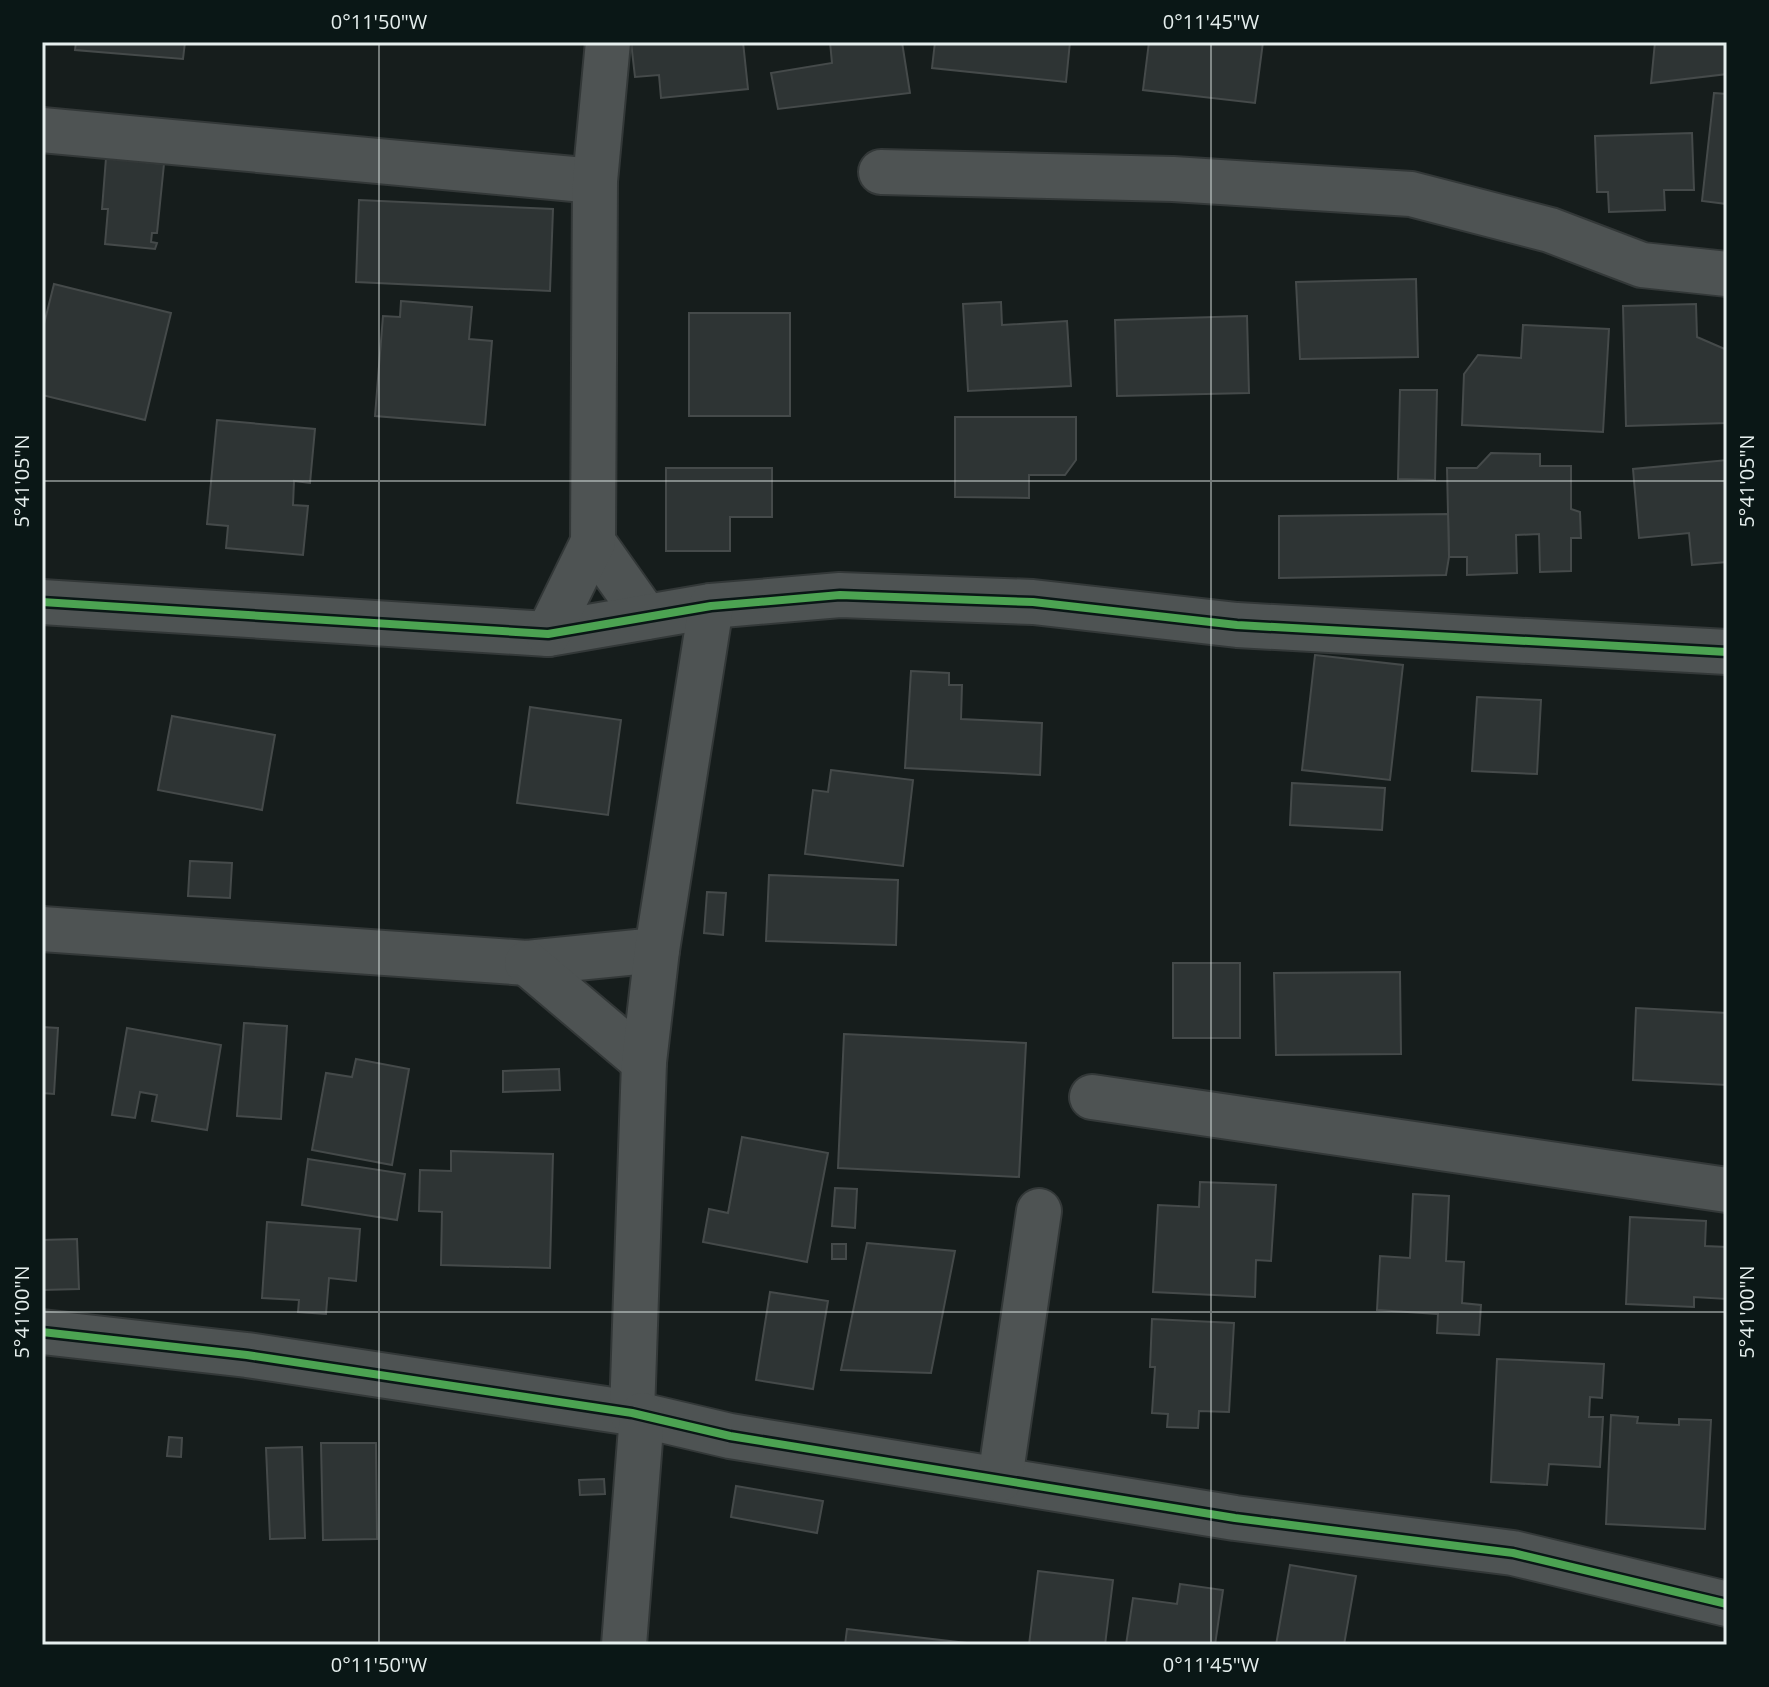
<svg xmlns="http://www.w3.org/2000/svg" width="1769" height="1687" font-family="'Open Sans',sans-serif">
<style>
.building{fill:#2e3434;stroke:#454a4a;stroke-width:2}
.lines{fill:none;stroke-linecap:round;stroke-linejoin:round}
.minor-casing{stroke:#333838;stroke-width:48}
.minor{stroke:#4e5353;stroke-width:44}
.cycleway-casing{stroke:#0a1716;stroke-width:13}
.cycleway{stroke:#4ca352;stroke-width:8}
.ticks{fill:none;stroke:#e6efee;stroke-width:2;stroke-opacity:0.45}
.neatline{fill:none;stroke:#e6efee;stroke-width:3}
.ticks-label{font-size:20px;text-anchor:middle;fill:#e6efee}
</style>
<rect width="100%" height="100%" fill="#161d1c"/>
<g class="building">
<path d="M76,42H185L183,59L75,50Z"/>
<path d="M631,42H743L748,89L661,98L659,75L635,77Z"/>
<path d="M830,42H902L910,93L778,109L771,73L832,63Z"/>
<path d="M935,42H1070L1066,82L932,68Z"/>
<path d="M1149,42H1263L1255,103L1143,90Z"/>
<path d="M1655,42H1727V74L1651,83Z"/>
<path d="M1714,93L1727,94V204L1702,201Z"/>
<path d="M1692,133L1694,190H1664L1665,210L1609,212L1608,192H1597L1595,136Z"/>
<path d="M106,158L164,164L157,233H152L151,242L157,243L155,249L105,244L108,209H102Z"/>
<path d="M359,200L553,209L550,291L356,282Z"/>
<path d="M1416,279L1418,357L1300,359L1296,282Z"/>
<path d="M54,284L171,313L145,420L42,395V332Z"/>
<path d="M401,301L472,307L469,339L492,341L485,425L375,416L383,316L400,317Z"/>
<path d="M1001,302L1002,325L1067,321L1071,386L968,391L963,304Z"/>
<path d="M1696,304L1697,337L1727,350V423L1626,426L1623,306Z"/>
<rect x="689" y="313" width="101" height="103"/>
<path d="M1247,316L1249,393L1117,396L1115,320Z"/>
<path d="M1523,325L1609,329L1603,432L1462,425L1464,374L1478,355L1521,358Z"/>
<path d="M1400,390H1437L1435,480L1398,479Z"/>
<path d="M955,417H1076V460L1065,475H1029V498L955,497Z"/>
<path d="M217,420L315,429L310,483L294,481L293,505L308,506L303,555L226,548L228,526L207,524Z"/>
<path d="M1491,453L1540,454V466H1571V509L1580,512L1581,538H1571V571L1540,572L1539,534L1516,535L1517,573L1467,575V557H1449L1447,468H1477Z"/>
<path d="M1727,460V562L1692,565L1689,533L1639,538L1633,469Z"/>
<path d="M666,468H772V517H730V551H666Z"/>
<path d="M1448,514L1449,557L1446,575L1279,578V516Z"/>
<path d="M1315,655L1403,665L1390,780L1302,770Z"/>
<path d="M911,671L949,673V685H962L961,719L1042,723L1040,775L905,768Z"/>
<path d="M1477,697L1541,700L1537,774L1472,771Z"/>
<path d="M530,707L621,720L608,815L517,803Z"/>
<path d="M172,716L275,735L262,810L158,790Z"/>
<path d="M831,770L913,780L903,866L805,854L813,790L828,792Z"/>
<path d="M1292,783L1385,788L1382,830L1290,825Z"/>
<path d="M190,861L232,863L230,898L188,896Z"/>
<path d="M769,875L898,880L896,945L766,941Z"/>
<path d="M707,892L726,893L723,935L704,933Z"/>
<rect x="1173" y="963" width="67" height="75"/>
<path d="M1400,972L1401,1054L1276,1055L1274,973Z"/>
<path d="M1636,1008L1727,1013V1085L1633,1080Z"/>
<path d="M244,1023L287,1026L281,1119L237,1116Z"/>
<path d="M42,1027L58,1028L54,1094L42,1093Z"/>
<path d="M127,1028L221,1045L207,1130L152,1121L157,1095L140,1092L135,1118L112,1115Z"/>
<path d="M844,1034L1026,1043L1019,1177L838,1168Z"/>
<path d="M356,1059L409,1069L392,1165L312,1150L326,1073L352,1077Z"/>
<path d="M559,1069L560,1090L503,1092V1071Z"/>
<path d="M742,1137L828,1153L807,1262L703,1242L709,1209L728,1213Z"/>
<path d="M451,1151L553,1154L550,1268L441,1265L442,1212L419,1211L420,1170L451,1171Z"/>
<path d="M308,1159L405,1174L397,1220L302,1205Z"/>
<path d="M1200,1182L1276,1185L1271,1261L1256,1260L1255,1297L1153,1292L1158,1205L1199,1207Z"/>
<path d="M835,1188L857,1189L855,1228L832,1226Z"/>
<path d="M1413,1194L1449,1196L1446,1261L1464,1262L1462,1303L1481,1305L1479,1335L1437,1333L1438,1314L1377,1310L1380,1256L1410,1258Z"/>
<path d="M1630,1217L1706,1221L1705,1246L1727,1247V1299L1694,1297V1307L1626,1304Z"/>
<path d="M267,1222L360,1229L356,1281L329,1278L326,1314L298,1312L299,1300L262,1298Z"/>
<path d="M77,1239L79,1289L42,1290V1240Z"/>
<path d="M867,1243L955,1251L931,1373L841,1370Z"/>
<rect x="832" y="1244" width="14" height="15"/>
<path d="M770,1292L828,1301L813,1389L756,1380Z"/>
<path d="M1152,1319L1234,1323L1229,1412L1199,1411L1198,1428L1167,1427L1168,1414L1152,1413L1155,1367H1150Z"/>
<path d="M1497,1359L1604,1364L1602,1398L1590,1397L1589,1417H1603L1600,1467L1549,1464L1547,1485L1491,1482Z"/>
<path d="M1611,1415L1638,1417L1637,1423L1679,1425V1419L1711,1420L1705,1529L1606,1524Z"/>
<path d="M169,1437L182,1438L181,1457L167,1456Z"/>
<path d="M321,1443H376L377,1539L323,1540Z"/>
<path d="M302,1447L305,1538L270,1539L266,1448Z"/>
<path d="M604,1479L605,1494L580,1495L579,1480Z"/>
<path d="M736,1486L823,1501L817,1533L731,1517Z"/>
<path d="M1290,1565L1356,1576L1344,1645H1276Z"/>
<path d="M1038,1571L1113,1580L1105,1645H1029Z"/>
<path d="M1180,1584L1223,1590L1215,1645H1126L1133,1598L1177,1604Z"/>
<path d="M847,1629L966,1643V1645H845Z"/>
</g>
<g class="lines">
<g class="minor-casing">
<g id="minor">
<path d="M42,130L595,181"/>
<path d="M881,172L1173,179L1411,194L1550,230L1642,265L1727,274"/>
<path d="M593,542L646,617"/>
<path d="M42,602L548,634L711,606L840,595L1033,602L1237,625L1727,652"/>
<path d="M548,634L593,542L595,181L608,42"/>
<path d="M42,929L527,963L657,950"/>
<path d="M527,963L644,1062"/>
<path d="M1092,1097L1727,1190"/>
<path d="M42,1332L247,1355L632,1413L730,1436L1235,1518L1513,1553L1727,1604"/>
<path d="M632,1413L644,1062L657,950L711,606"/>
<path d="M1000,1479L1039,1211"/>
<path d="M624,1645L642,1415"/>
</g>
</g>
<use href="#minor" class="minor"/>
<g class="cycleway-casing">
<g id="cycleway">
<path d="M42,602L548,634L711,606L840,595L1033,602L1237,625L1727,652"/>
<path d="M42,1332L247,1355L632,1413L730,1436L1235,1518L1513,1553L1727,1604"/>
</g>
</g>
<use href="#cycleway" class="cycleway"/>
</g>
<path class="ticks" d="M379,42V1645M1211,42V1645M42,481H1727M42,1312H1727"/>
<rect width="1769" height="1687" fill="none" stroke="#0a1716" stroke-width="88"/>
<rect x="44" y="44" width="1681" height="1599" class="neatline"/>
<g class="ticks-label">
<text x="379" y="29">0°11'50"W</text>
<text x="1211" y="29">0°11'45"W</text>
<text transform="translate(22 481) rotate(-90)" y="7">5°41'05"N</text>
<text transform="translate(1747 481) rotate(-90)" y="7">5°41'05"N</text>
<text transform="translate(22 1312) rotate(-90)" y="7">5°41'00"N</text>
<text transform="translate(1747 1312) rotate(-90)" y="7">5°41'00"N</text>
<text x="379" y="1672">0°11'50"W</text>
<text x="1211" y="1672">0°11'45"W</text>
</g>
</svg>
